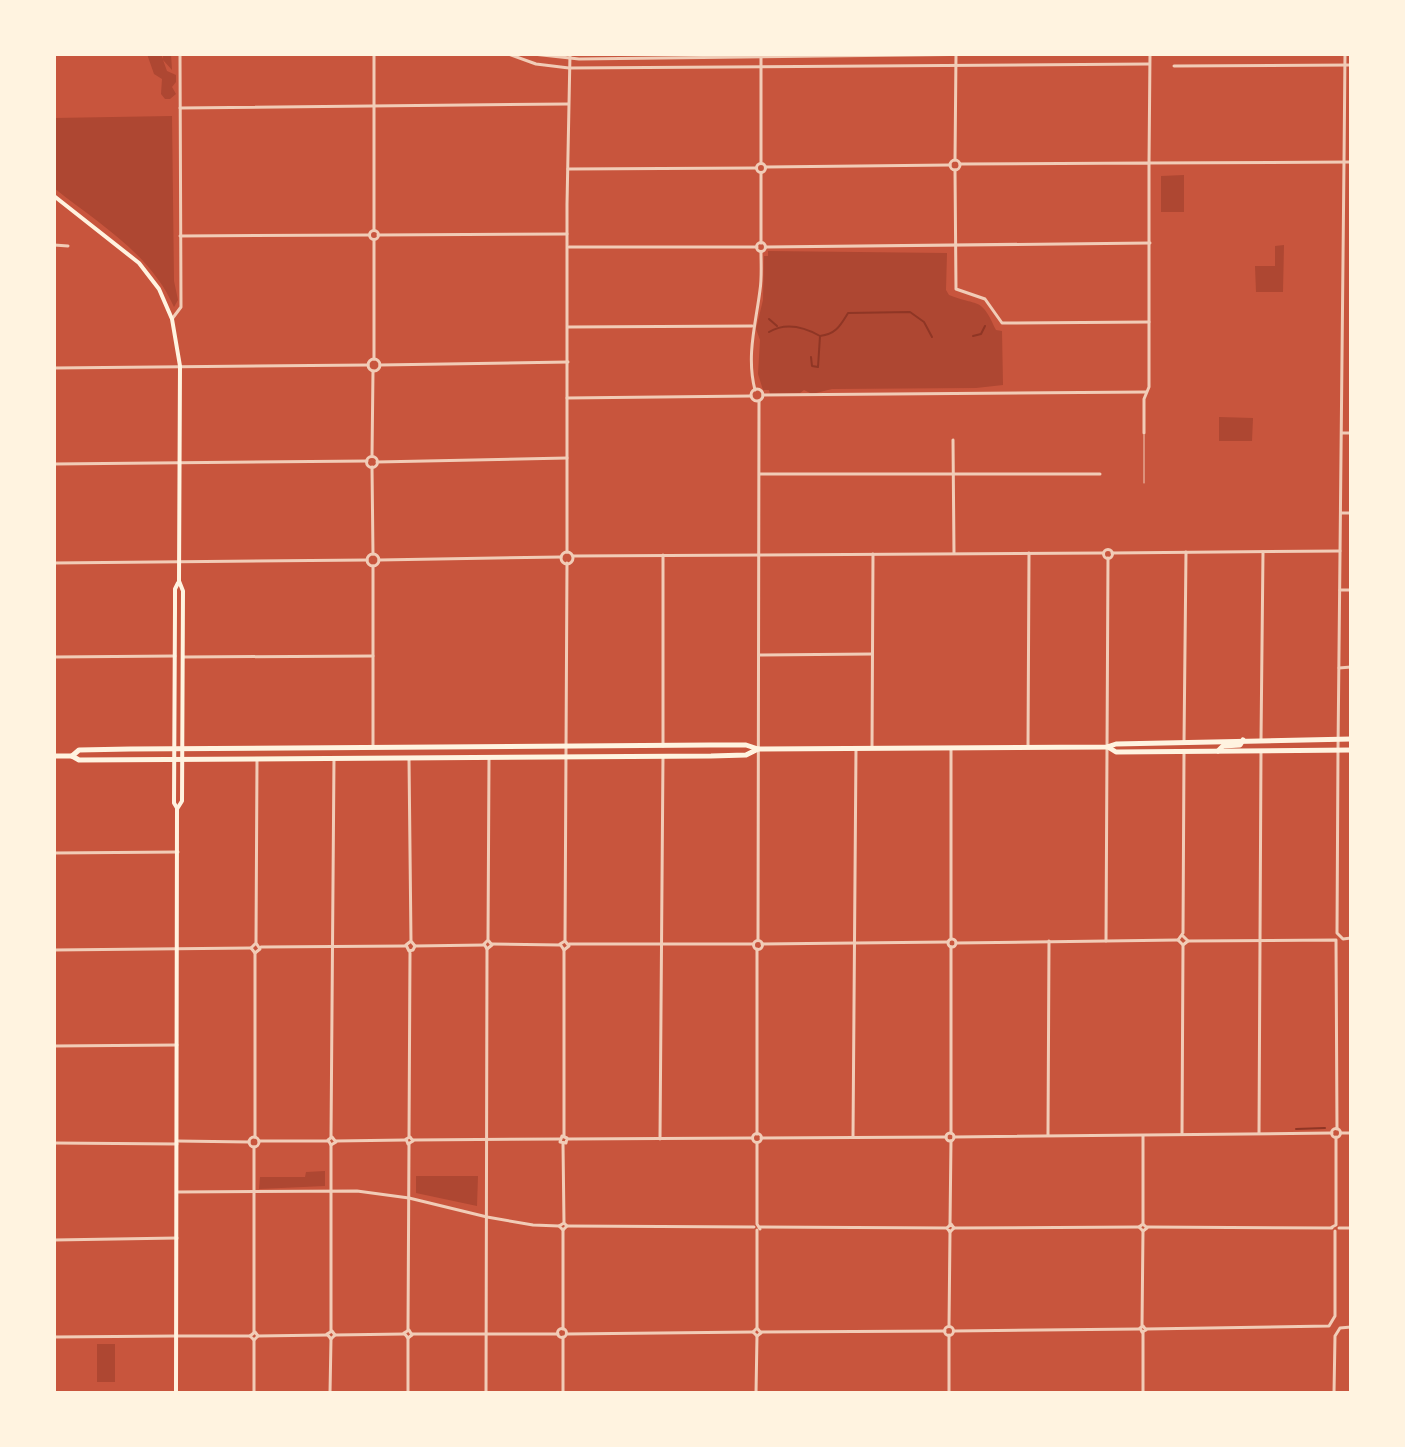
<svg xmlns="http://www.w3.org/2000/svg" width="1405" height="1447" font-family="'Work Sans',sans-serif">
<style>
.green{fill:#ae4732}
.lines{fill:none;stroke-linecap:round;stroke-linejoin:round}
.stream{stroke:#8f3625;stroke-width:2}
.service{stroke:#f1ccb7;stroke-width:1}
.minor{stroke:#f1ccb7;stroke-width:3}
.tertiary{stroke:#f1ccb7;stroke-width:3}
.primary{stroke:#fff3e0;stroke-width:4}
.trunk{stroke:#fff3e0;stroke-width:5}
</style>
<rect width="100%" height="100%" fill="#c8553d"/>
<g class="green">
<path d="M147,54H161L163,59V54H171L172,70L163,60L167,71L176,75V82L172,87L176,94L170,99H165L161,94L162,79L154,74Z"/>
<path d="M172,116L174,281L178,300L174,307C150,253 99,224 54,188V118Z"/>
<path d="M1184,175V212H1161V176Z"/>
<path d="M1284,245L1283,292H1256L1255,266H1275V246Z"/>
<path d="M768,251L947,253L946,290L949,295C979,307 981,296 996,330L1002,331L1003,385L976,388L832,389L812,394L804,390L800,393L770,394L769,390H763L758,374L760,340L756,329L763,300L764,256H768Z"/>
<path d="M1219,417L1253,418L1252,441H1219Z"/>
<path d="M325,1171V1186L259,1189L260,1177H305L306,1172Z"/>
<path d="M416,1176H478L477,1206L416,1193Z"/>
<rect x="97" y="1344" width="18" height="38"/>
</g>
<g class="lines">
<g class="stream">
<path d="M769,319L777,326"/>
<path d="M769,332C786,322 804,327 820,336"/>
<path d="M973,336L981,334L985,326"/>
<path d="M811,357L812,366L818,367L820,336C836,334 840,326 848,313L910,312L924,322L932,337"/>
<path d="M1296,1129L1325,1128"/>
</g>
<path class="service" d="M1144,435V483"/>
<g class="minor">
<path d="M761,57V163"/>
<path d="M1174,66L1351,65"/>
<path d="M180,108L568,104"/>
<circle cx="955" cy="165" r="5"/>
<path d="M955,160L956,54"/>
<path d="M1344,162L1345,54"/>
<circle cx="761" cy="168" r="4.5"/>
<path d="M960,164L1149,163V387L1144,399V433"/>
<path d="M766,167L950,165"/>
<path d="M568,169L756,168"/>
<path d="M955,170L956,289L985,299L1002,323L1149,322"/>
<path d="M374,230V54"/>
<circle cx="374" cy="235" r="4.5"/>
<path d="M378,235L567,234"/>
<path d="M180,236L369,235"/>
<path d="M374,240V359"/>
<circle cx="761" cy="247" r="4.5"/>
<path d="M761,243V173"/>
<path d="M54,245L68,246"/>
<path d="M569,247H757"/>
<path d="M766,247L1150,243"/>
<path d="M172,319L181,307L180,54"/>
<path d="M568,327L752,326"/>
<circle cx="374" cy="365" r="6"/>
<path d="M380,365L568,362"/>
<path d="M54,368L368,365"/>
<circle cx="757" cy="395" r="6"/>
<path d="M755,390C746,356 756,323 760,290C762,277 761,264 761,252"/>
<path d="M763,395L1146,392"/>
<path d="M567,398L751,396"/>
<path d="M1342,433H1351"/>
<path d="M953,440L954,553"/>
<path d="M372,456L373,371"/>
<circle cx="372" cy="462" r="5.5"/>
<path d="M377,462L567,458"/>
<path d="M54,464L367,461"/>
<path d="M372,467L373,554"/>
<path d="M760,474H1100"/>
<path d="M1341,513H1351"/>
<circle cx="1108" cy="554" r="4.5"/>
<path d="M567,552V204L570,54"/>
<circle cx="567" cy="558" r="6"/>
<path d="M1112,553L1340,551"/>
<circle cx="373" cy="560" r="6"/>
<path d="M573,556L1103,553"/>
<path d="M379,560L561,557"/>
<path d="M54,563L367,560"/>
<path d="M373,566V745"/>
<path d="M1340,590H1351"/>
<path d="M760,655L872,654"/>
<path d="M54,657L175,656"/>
<path d="M183,657L373,656"/>
<path d="M1339,668L1351,667"/>
<path d="M1261,740L1263,552"/>
<path d="M1184,743L1186,552"/>
<path d="M663,746V555"/>
<path d="M1028,747L1029,553"/>
<path d="M872,748L873,554"/>
<path d="M951,748V938"/>
<path d="M1338,750L1337,933L1343,939L1351,938"/>
<path d="M409,759L411,941L415,946L413,950L409,951L406,945L411,941"/>
<path d="M54,853L178,852"/>
<path d="M1183,936L1188,941L1183,945L1178,940L1183,933L1184,754"/>
<circle cx="952" cy="943" r="4"/>
<path d="M488,940L484,944L487,949L492,945L488,940L489,759"/>
<path d="M758,940L759,401"/>
<circle cx="758" cy="945" r="4.5"/>
<path d="M565,941L560,944L564,950L569,946L565,941L567,563"/>
<path d="M1106,941L1108,558"/>
<path d="M1188,941L1336,940L1337,1129"/>
<path d="M256,943L251,948L255,953L260,949L256,943L257,760"/>
<path d="M956,943L1178,940"/>
<path d="M492,944L560,945"/>
<path d="M569,944H753"/>
<path d="M762,944L948,942"/>
<path d="M415,946L484,945"/>
<path d="M261,947L405,946"/>
<path d="M54,950L251,948"/>
<path d="M54,1046L177,1045"/>
<circle cx="1336" cy="1133" r="4.5"/>
<circle cx="950" cy="1137" r="4"/>
<path d="M951,1133V947"/>
<path d="M1259,1133L1261,751"/>
<path d="M1341,1133H1351"/>
<circle cx="757" cy="1138" r="4.5"/>
<path d="M757,1134V949"/>
<path d="M1182,1134L1183,946"/>
<path d="M1048,1135L1049,941"/>
<path d="M562,1136L567,1138L566,1143L560,1142Z"/>
<path d="M564,1136V950"/>
<path d="M1143,1136V1224L1147,1228L1143,1231L1139,1227L1143,1224"/>
<circle cx="254" cy="1142" r="5"/>
<path d="M255,1137V953"/>
<path d="M331,1137L334,758"/>
<path d="M332,1137L336,1142L331,1145L328,1140Z"/>
<path d="M409,1137L410,953"/>
<path d="M410,1137L413,1141L408,1144L406,1139Z"/>
<path d="M853,1137L856,748"/>
<path d="M954,1137L1332,1133"/>
<path d="M761,1138L946,1137"/>
<path d="M568,1139L752,1138"/>
<path d="M660,1139L663,756"/>
<path d="M413,1140L560,1139"/>
<path d="M177,1141L249,1142"/>
<path d="M259,1141H328"/>
<path d="M336,1141L405,1140"/>
<path d="M54,1143L177,1144"/>
<path d="M757,1143V1224L760,1229"/>
<path d="M563,1144L564,1223L567,1226L563,1230L559,1226L564,1223"/>
<path d="M177,1192L357,1191L409,1198L487,1217L533,1225L559,1226"/>
<path d="M951,1224L954,1228L950,1232L947,1228Z"/>
<path d="M950,1225L951,1141"/>
<path d="M567,1226L754,1227"/>
<path d="M760,1227L947,1228"/>
<path d="M1147,1227L1332,1228"/>
<path d="M1332,1227L1336,1225V1137"/>
<path d="M954,1228L1139,1227"/>
<path d="M1339,1228H1351"/>
<path d="M757,1230V1328L753,1332L757,1336L761,1333L757,1328"/>
<path d="M54,1240L177,1238"/>
<path d="M949,1326L950,1232"/>
<path d="M1142,1326L1143,1231"/>
<path d="M1143,1326L1146,1330L1142,1332L1140,1328Z"/>
<circle cx="949" cy="1331" r="4.5"/>
<circle cx="562" cy="1333" r="4.5"/>
<path d="M563,1329V1230"/>
<path d="M1146,1329L1329,1326L1335,1316V1231"/>
<path d="M408,1330L409,1144"/>
<path d="M409,1330L412,1335L408,1338L404,1333Z"/>
<path d="M331,1331V1145"/>
<path d="M332,1331L335,1335L331,1339L327,1334Z"/>
<path d="M954,1331L1139,1329"/>
<path d="M254,1332V1147"/>
<path d="M255,1332L258,1336L254,1340L250,1336Z"/>
<path d="M761,1332L945,1331"/>
<path d="M1143,1332V1393"/>
<path d="M412,1334H558"/>
<path d="M567,1334L753,1332"/>
<path d="M335,1335L404,1334"/>
<path d="M176,1336H250"/>
<path d="M258,1336L327,1335"/>
<path d="M408,1338V1393"/>
<path d="M254,1340V1393"/>
<path d="M330,1393L331,1339"/>
<path d="M486,1393L487,949"/>
<path d="M563,1393V1337"/>
<path d="M756,1393L757,1336"/>
<path d="M949,1393V1335"/>
<path d="M1334,1393L1335,1336L1340,1328L1351,1327"/>
</g>
<g class="tertiary">
<path d="M508,54L536,64L569,68L1149,64"/>
<path d="M533,54L579,59L991,54"/>
<path d="M1150,54L1149,163L1351,162"/>
<path d="M1338,750L1344,162"/>
<path d="M54,1337L176,1336"/>
</g>
<g class="primary">
<path d="M54,196L139,263L159,289L172,319L180,366L179,581L183,591L182,801L177,809L176,1393"/>
<path d="M177,808L174,803L175,608V589L178,583"/>
</g>
<g class="trunk">
<path d="M1108,747L1116,752L1351,750"/>
<path d="M1218,751L1223,746L1240,745L1243,740"/>
<path d="M54,756H72L79,760L711,756L746,755L758,749"/>
<path d="M72,756L79,750L130,749L710,745H746L758,749L1107,747L1116,744L1351,739"/>
</g>
</g>
<rect width="1405" height="1447" fill="none" stroke="#fff3e0" stroke-width="112"/>
</svg>
